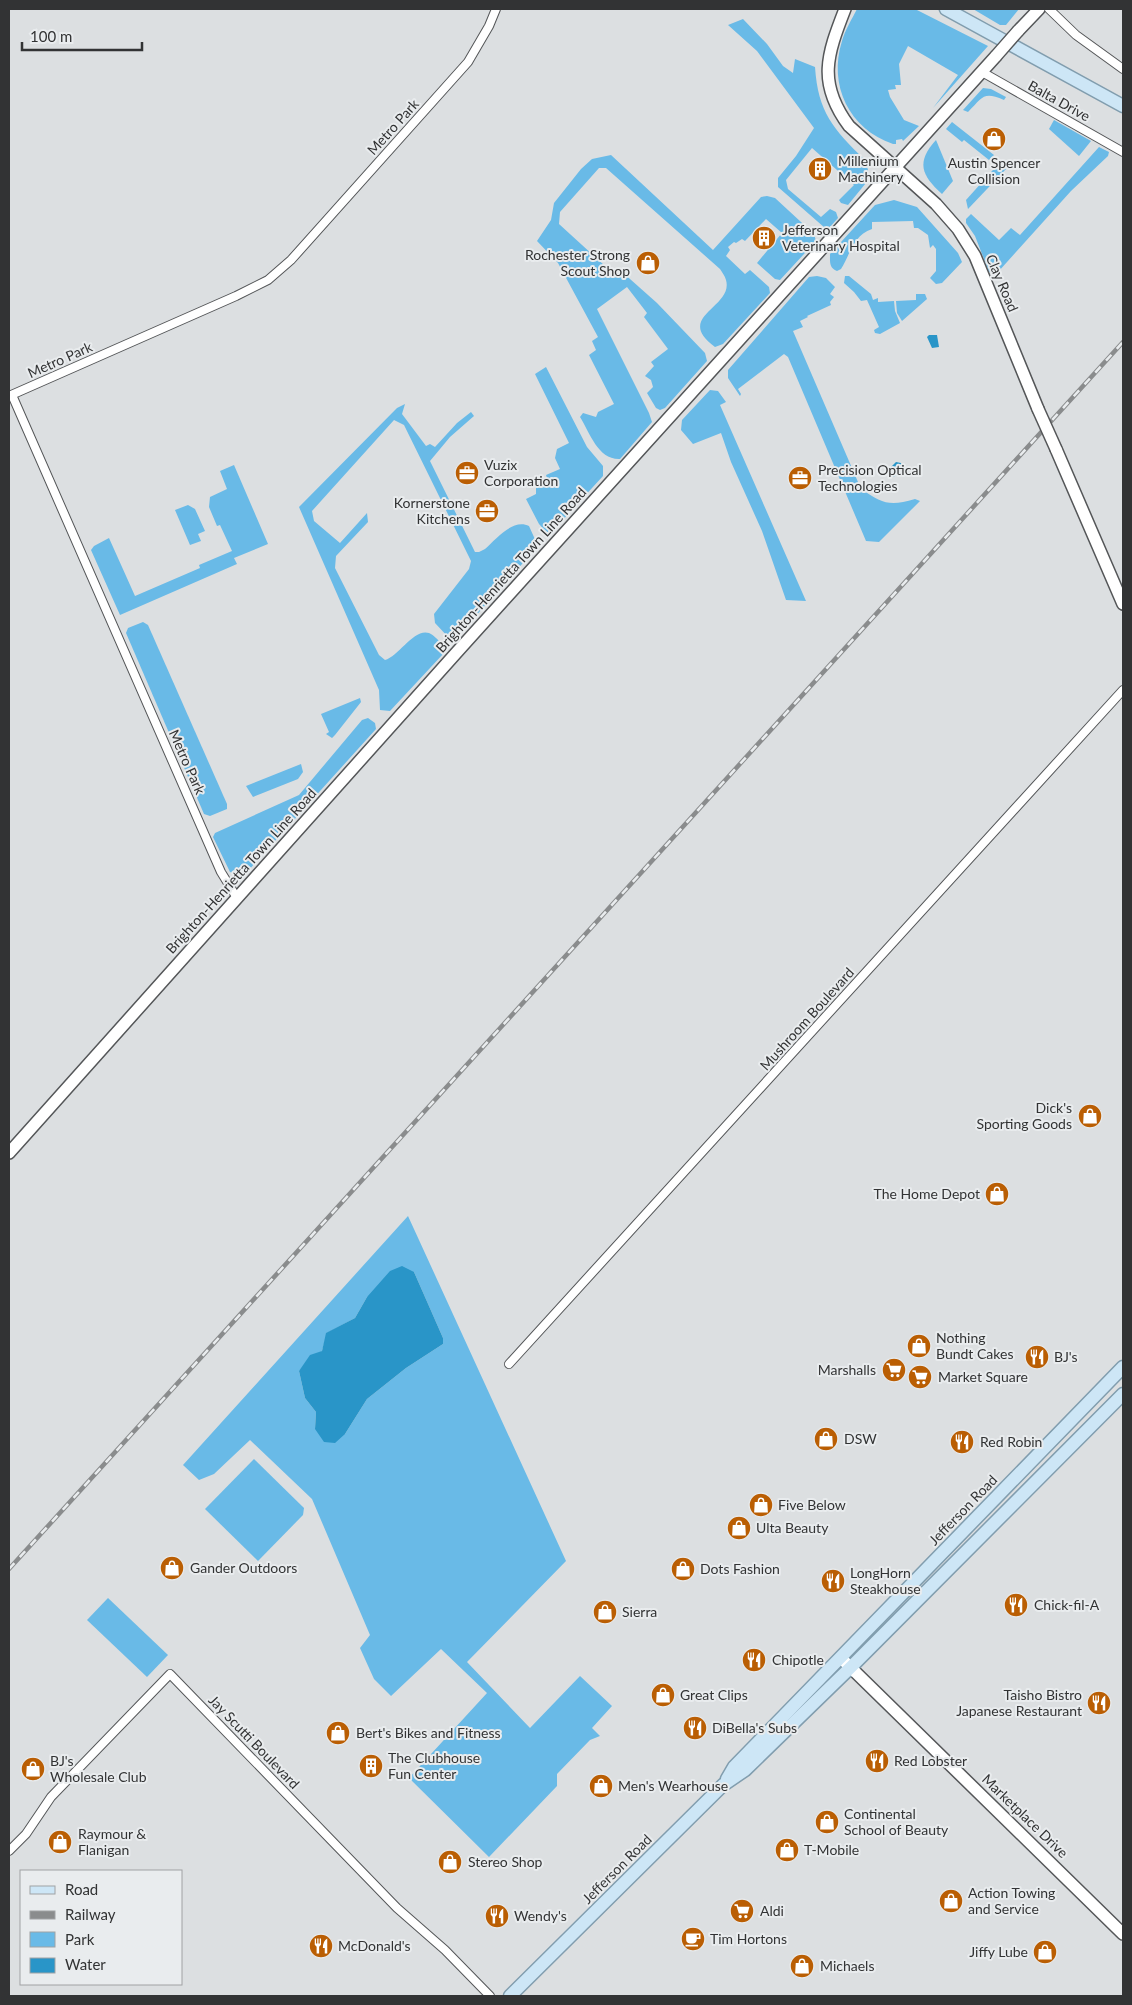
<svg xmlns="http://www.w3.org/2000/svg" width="1132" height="2005" font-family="Lato,sans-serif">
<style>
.green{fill:#69bae7;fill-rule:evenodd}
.water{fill:#2995c8}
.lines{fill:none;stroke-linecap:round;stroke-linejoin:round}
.street-casing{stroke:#545658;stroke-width:10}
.secondary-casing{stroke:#545658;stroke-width:14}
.primary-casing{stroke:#819dae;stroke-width:15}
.street{stroke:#fff;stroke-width:8}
.secondary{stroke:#fff;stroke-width:11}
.primary{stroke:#cde6f6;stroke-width:12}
.rail-casing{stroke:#8a8c8d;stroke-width:4.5}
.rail{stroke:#e9ecee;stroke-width:2.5;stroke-dasharray:8;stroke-linecap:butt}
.secondary-bridge-casing{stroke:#545658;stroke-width:14;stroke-linecap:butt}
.secondary-bridge{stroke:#fff;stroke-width:11}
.labels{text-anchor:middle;stroke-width:4;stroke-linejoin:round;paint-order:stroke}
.street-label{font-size:14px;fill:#323334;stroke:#e9ecee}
.poi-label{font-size:14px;fill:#323334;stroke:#e9ecee;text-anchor:start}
</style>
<rect width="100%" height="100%" fill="#dcdfe1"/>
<g class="green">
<path d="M857,9H915L988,46L933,108L958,75L908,46L899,64L901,85H895L896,89L888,90L890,97L904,120L919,126L903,141L902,139L896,140V144H893C849,129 828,85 842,41C845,30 852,19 857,9Z"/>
<path d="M973,9H1019L1006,25H1000Z"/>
<path d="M743,19L767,44L783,66L793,73L795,59L815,67C818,112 833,129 865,160L868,170V177L870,178L848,205L841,203L839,200L854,185L812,148L786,180L788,189L821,217L830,209L836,212L838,218L829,228H825L778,187V178L796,156L814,128L757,51L728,25Z"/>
<path d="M983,88L991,89L1006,97L1004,100C983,91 983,97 968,112L963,110Z"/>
<path d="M1054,120L1091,141L1079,156L1049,129Z"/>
<path d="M952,122L994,155L989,160L964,140L962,142L946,129Z"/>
<path d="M936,140L953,181L942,194C921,175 916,162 936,140Z"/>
<path d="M1099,147L1109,152L1108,156L1071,191L998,272L994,273L989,272L975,236L966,223V219L971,214L999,240L1011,228L1020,235Z"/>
<path d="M611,155L713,250L761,197L767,196L775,198L814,234L816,241L780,280L775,279L757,263L782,233L766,219L745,241L742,239L736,243L734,242L728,247L730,250L726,256L745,274L750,270L769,287L770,293L723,344L715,347C673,316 734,308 726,280C725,276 722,272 720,269L606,168H599L560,212L559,224L616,276L621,271L657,303L705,353L707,361L665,408L660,410L656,408L647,393L653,387L651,380L645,376L654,366L651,362L668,349L644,317L647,313L627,287L597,309L649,413L652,422L620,459C598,460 590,433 580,417L583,413L596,417L598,412L614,404L589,355L596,350L592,341L598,337L558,263L537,241L551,220L554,203L581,169L592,159Z"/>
<path d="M1001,161L1007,168L968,209L966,200Z"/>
<path d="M894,200L917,207L958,253L962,262L942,283L936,284L930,278L936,271V249L933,245L930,248L928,235L918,228H914L913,221L872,222V229C853,235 850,255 841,269L837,271C829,268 830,262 830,254L875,205Z"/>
<path d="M817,276L826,278L835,287L830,294L834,297L830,302L831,305L807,316L808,317L800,321L803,327L793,331L861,489C882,503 889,507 915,499L920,501L879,542L866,541L788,357L784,354L738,389L741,394L740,396L728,378V370L809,277Z"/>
<path d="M845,276H849L871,294L873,300L878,298V302L894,301L895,311L900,323L880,334L875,333L874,330L879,327L867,300L861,301L854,292L844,283Z"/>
<path d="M916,294H925L927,299L902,321L897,313L896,301L916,300Z"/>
<path d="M546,367L587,447L603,466V476L549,535L539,524L526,499L536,494V488L548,481L546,475L560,469L555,458L557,449L569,443L535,374Z"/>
<path d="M710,390L718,391L726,402L720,405L806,601L786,600L762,531L731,462L721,433L693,444L681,430L682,420Z"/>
<path d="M405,404L402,414L426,446L430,444L435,447L457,423L471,412L474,416L450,437L430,461L475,552H479L485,549C496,539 513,518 529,526L538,546L456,638H449L435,623L434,614L469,569L471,561L404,425L394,420L312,511L314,521L340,543L367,513L368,522L336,556L335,568L379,655L385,660C399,656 414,628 429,633C434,635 440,642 444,646V653L390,711L380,710L379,690L299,507L397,408Z"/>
<path d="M234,465L268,544L234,558L237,564L120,615L91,550L94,546L109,538L135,596L200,568L199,565L232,551L220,525L217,526L209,507L210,497L227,489L220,471Z"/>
<path d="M188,505L195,509L205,531L198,534L201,541L190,545L175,510Z"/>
<path d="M143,622L148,625L227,804V809L210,816L204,814L126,633L128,628Z"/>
<path d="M360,698L361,702L335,735L332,738L326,734L329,732L321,714Z"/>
<path d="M368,718L375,723L376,729L247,872L239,875L230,872L213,837L215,833L299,795L362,720Z"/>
<path d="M301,764L303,772L298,779L253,797L246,786Z"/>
<path d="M408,1216L566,1561L467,1662L530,1728L580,1676L612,1706L592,1728L600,1736L590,1740L557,1774V1786L489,1857L409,1778L487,1693L441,1649L391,1696L374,1679L360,1648L370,1635L312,1499L250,1440L214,1474L199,1480L183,1465ZM414,1272L443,1338V1344L406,1368L367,1399L345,1434L315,1429L316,1412L305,1398L299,1371L322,1351L327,1333L355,1318L367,1297Z"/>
<path d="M254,1459L304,1508L303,1515L258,1561L205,1509Z"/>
<path d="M108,1598L168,1655L147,1677L87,1620Z"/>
</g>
<g class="water">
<path d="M929,335H937L939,347L932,348L927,337Z"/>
<path d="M896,462L901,463L904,468V472L893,477L888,473V470Z"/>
<path d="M402,1266L414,1272L443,1338V1344L406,1368L367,1399L345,1434L335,1443L324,1442L315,1429L316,1412L305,1398L299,1371L310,1355L322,1351L326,1333L355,1318L367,1297L390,1271Z"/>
</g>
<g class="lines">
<g class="street-casing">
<g id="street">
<path d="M1049,9L1076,35L1123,69"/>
<path d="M982,72L1123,152"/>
<path d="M12,395L221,872L237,898"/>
<path d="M9,396L236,296L268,280L291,260L468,62L489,26L496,9"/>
<path d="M509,1364L1123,690"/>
<path d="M9,1851L26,1834L51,1797L170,1674L397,1908L445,1950L490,1996"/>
</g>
</g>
<g class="secondary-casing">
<g id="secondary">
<path d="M845,9C827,55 817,83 849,126L936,204L958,229L975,256L1038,409"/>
<path d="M1018,31L1039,9"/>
<path d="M1056,449L1123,604"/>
<path d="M9,1153L457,652L996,56"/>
<path d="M844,1661L1123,1934"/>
</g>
</g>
<g class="primary-casing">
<g id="primary">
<path d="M946,9L1123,106"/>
<path d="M727,1779L734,1767L1123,1367"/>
<path d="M510,1996L723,1785L745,1770L851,1667L1123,1394"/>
</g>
</g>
<use href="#street" class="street"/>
<use href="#secondary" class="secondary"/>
<use href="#primary" class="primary"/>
<g class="rail-casing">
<path id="rail" d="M9,1569L1123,342"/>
</g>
<use href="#rail" class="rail"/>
<g class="secondary-bridge-casing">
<g id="secondary-bridge">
<path d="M996,56L1018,31"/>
<path d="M1038,409L1056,449"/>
</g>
</g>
<use href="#secondary-bridge" class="secondary-bridge"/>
</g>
<defs>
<g id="shop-disc" transform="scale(1.25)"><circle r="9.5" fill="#ba5e03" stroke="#e9ecee"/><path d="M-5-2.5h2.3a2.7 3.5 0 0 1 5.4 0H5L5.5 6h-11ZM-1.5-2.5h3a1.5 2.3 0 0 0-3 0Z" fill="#fff"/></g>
<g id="building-disc" transform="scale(1.25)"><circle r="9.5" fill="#ba5e03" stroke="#e9ecee"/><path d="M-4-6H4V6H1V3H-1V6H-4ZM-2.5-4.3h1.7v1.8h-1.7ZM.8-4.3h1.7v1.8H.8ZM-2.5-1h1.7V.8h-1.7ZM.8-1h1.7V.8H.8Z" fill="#fff"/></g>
<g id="office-disc" transform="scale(1.25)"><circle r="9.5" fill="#ba5e03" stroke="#e9ecee"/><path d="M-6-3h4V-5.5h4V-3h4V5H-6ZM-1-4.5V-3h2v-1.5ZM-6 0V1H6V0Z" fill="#fff"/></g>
<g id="restaurant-disc" transform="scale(1.25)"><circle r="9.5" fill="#ba5e03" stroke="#e9ecee"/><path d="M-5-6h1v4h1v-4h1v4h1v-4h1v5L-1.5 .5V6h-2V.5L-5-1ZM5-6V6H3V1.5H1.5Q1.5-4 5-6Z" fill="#fff"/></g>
<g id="supermarket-disc" transform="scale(1.25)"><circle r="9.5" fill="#ba5e03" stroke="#e9ecee"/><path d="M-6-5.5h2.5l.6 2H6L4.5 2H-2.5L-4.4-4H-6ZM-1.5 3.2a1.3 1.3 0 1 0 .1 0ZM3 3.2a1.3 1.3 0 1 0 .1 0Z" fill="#fff"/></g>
<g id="cafe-disc" transform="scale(1.25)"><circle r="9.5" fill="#ba5e03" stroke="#e9ecee"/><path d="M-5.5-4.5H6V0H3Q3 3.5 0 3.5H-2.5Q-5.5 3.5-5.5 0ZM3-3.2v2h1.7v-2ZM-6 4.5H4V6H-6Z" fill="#fff"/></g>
</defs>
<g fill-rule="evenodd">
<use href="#shop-disc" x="994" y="139"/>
<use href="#building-disc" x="820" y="169"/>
<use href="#building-disc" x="764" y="238"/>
<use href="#shop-disc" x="648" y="263"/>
<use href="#office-disc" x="467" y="473"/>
<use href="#office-disc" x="800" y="478"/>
<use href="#office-disc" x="487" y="511"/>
<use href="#shop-disc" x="1090" y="1116"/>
<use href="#shop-disc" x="997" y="1194"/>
<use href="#shop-disc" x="919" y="1346"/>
<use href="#restaurant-disc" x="1037" y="1357"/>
<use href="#supermarket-disc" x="894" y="1370"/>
<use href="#supermarket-disc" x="920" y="1377"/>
<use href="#shop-disc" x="826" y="1439"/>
<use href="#restaurant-disc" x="962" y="1442"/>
<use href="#shop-disc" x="761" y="1505"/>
<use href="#shop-disc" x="739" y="1528"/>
<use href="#shop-disc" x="172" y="1568"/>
<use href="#shop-disc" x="683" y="1569"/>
<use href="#restaurant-disc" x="833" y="1581"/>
<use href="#restaurant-disc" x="1016" y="1605"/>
<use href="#shop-disc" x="605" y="1612"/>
<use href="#restaurant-disc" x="754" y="1660"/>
<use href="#shop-disc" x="663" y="1695"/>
<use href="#restaurant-disc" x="1099" y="1703"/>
<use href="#restaurant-disc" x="695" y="1728"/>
<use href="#shop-disc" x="338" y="1733"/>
<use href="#restaurant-disc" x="877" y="1761"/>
<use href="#building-disc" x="371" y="1766"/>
<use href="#shop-disc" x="33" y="1769"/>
<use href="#shop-disc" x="601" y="1786"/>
<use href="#shop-disc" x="827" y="1822"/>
<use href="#shop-disc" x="60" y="1842"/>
<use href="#shop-disc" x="787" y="1850"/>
<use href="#shop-disc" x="450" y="1862"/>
<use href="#shop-disc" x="951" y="1901"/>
<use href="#supermarket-disc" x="742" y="1911"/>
<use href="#restaurant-disc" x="497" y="1916"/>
<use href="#cafe-disc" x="693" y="1939"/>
<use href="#restaurant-disc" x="321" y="1946"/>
<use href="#shop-disc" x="1045" y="1952"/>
<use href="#shop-disc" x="802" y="1966"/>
</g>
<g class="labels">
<g class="street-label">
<text transform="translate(1059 101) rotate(29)" y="5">Balta Drive</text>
<text transform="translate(393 127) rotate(-48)" y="5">Metro Park</text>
<text transform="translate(1002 283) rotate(67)" y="5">Clay Road</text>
<text transform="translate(60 360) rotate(-24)" y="5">Metro Park</text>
<text transform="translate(511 570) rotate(-48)" y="5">Brighton-Henrietta Town Line Road</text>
<text transform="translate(187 762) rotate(66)" y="5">Metro Park</text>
<text transform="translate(241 871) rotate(-48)" y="5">Brighton-Henrietta Town Line Road</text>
<text transform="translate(807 1019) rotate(-48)" y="5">Mushroom Boulevard</text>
<text transform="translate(963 1510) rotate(-46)" y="5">Jefferson Road</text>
<text transform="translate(254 1742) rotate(46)" y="5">Jay Scutti Boulevard</text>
<text transform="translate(1025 1816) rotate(44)" y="5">Marketplace Drive</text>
<text transform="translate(617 1869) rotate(-45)" y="5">Jefferson Road</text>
</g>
<g class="poi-label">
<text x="838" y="166">Millenium<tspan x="838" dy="16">Machinery</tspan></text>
<text x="994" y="168" text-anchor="middle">Austin Spencer<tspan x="994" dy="16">Collision</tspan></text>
<text x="782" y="235">Jefferson<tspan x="782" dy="16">Veterinary Hospital</tspan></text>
<text x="630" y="260" text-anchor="end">Rochester Strong<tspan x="630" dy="16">Scout Shop</tspan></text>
<text x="484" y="470">Vuzix<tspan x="484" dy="16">Corporation</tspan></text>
<text x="818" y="475">Precision Optical<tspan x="818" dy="16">Technologies</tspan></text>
<text x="470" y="508" text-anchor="end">Kornerstone<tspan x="470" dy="16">Kitchens</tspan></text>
<text x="1072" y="1113" text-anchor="end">Dick's<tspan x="1072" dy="16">Sporting Goods</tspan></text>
<text x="980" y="1199" text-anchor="end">The Home Depot</text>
<text x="936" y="1343">Nothing<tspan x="936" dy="16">Bundt Cakes</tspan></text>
<text x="1054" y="1362">BJ's</text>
<text x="876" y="1375" text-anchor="end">Marshalls</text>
<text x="938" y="1382">Market Square</text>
<text x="844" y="1444">DSW</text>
<text x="980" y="1447">Red Robin</text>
<text x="778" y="1510">Five Below</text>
<text x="756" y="1533">Ulta Beauty</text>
<text x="190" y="1573">Gander Outdoors</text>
<text x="700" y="1574">Dots Fashion</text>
<text x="850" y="1578">LongHorn<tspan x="850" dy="16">Steakhouse</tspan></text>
<text x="1034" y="1610">Chick-fil-A</text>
<text x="622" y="1617">Sierra</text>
<text x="772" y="1665">Chipotle</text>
<text x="680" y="1700">Great Clips</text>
<text x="1082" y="1700" text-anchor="end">Taisho Bistro<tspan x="1082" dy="16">Japanese Restaurant</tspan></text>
<text x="712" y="1733">DiBella's Subs</text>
<text x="356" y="1738">Bert's Bikes and Fitness</text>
<text x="388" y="1763">The Clubhouse<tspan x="388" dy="16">Fun Center</tspan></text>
<text x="50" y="1766">BJ's<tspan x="50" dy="16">Wholesale Club</tspan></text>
<text x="894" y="1766">Red Lobster</text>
<text x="618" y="1791">Men's Wearhouse</text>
<text x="844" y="1819">Continental<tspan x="844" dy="16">School of Beauty</tspan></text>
<text x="78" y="1839">Raymour &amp;<tspan x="78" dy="16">Flanigan</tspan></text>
<text x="804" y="1855">T-Mobile</text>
<text x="468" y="1867">Stereo Shop</text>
<text x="968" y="1898">Action Towing<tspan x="968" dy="16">and Service</tspan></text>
<text x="760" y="1916">Aldi</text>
<text x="514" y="1921">Wendy's</text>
<text x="710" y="1944">Tim Hortons</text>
<text x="338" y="1951">McDonald's</text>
<text x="1028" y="1957" text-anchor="end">Jiffy Lube</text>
<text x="820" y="1971">Michaels</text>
</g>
</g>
<rect width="1132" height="2005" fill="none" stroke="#323334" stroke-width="20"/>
<rect x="20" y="1870" width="162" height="115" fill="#e9ecee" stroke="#a0a2a4"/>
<rect x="30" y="1886" width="25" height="8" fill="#cde6f6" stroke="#a0a2a4"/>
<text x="65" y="1895" font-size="15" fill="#323334">Road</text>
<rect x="30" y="1911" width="25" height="8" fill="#8a8c8d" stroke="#a0a2a4"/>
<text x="65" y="1920" font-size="15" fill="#323334">Railway</text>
<rect x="30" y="1932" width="25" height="15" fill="#69bae7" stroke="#a0a2a4"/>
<text x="65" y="1945" font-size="15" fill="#323334">Park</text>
<rect x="30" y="1958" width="25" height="15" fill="#2995c8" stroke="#a0a2a4"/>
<text x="65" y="1970" font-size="15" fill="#323334">Water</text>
<path d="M22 42v8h120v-8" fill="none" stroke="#323334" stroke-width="2.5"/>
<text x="30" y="42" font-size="15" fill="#323334" stroke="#e9ecee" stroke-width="4" paint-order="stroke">100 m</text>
</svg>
